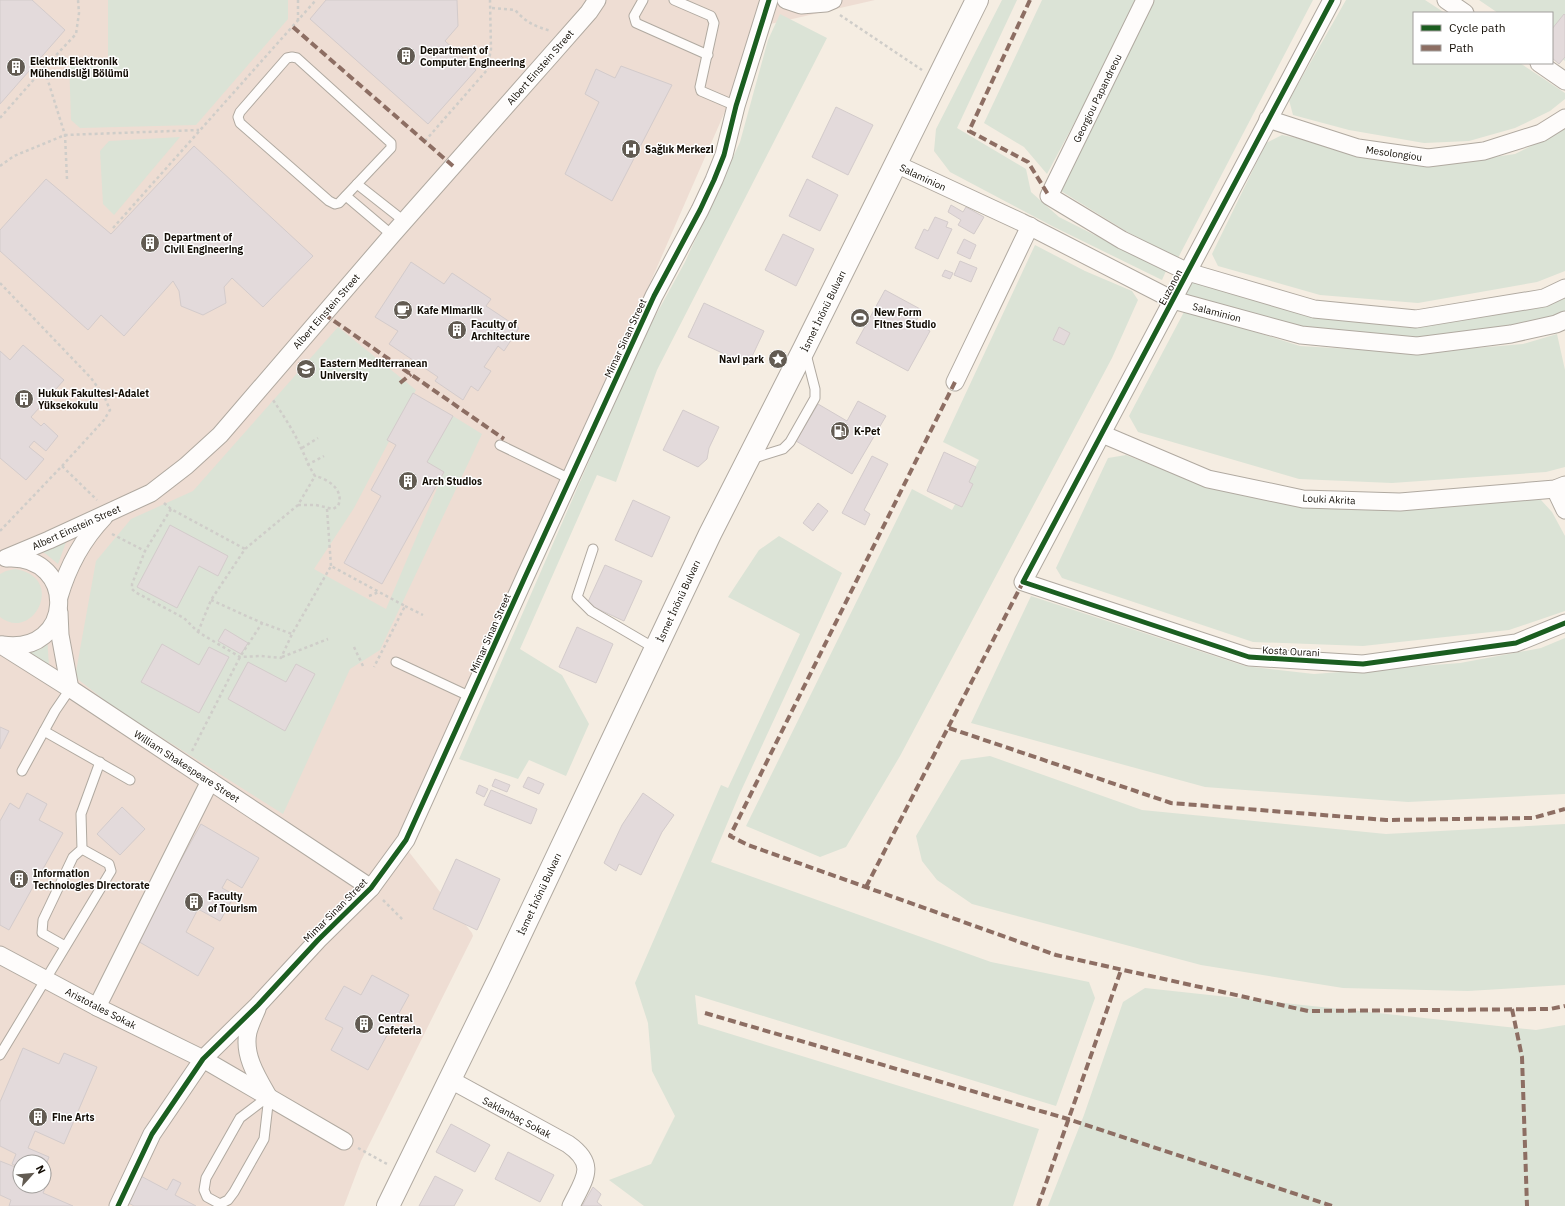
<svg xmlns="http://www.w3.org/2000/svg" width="1565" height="1206" font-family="'IBM Plex Sans',sans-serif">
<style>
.education{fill:#eeddd3;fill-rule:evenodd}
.green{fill:#dbe3d6}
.building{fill:#e3dadb;stroke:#d3cbcb}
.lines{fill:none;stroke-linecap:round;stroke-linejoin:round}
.lane-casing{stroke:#b0a9a0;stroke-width:11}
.street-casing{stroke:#b0a9a0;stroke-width:19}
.primary-casing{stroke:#b0a9a0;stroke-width:24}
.path{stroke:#cfcdc9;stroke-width:2.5;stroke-dasharray:3 3;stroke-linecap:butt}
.lane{stroke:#fefcfb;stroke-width:9}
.street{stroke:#fefcfb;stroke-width:17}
.primary{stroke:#fefcfb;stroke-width:22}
.quiet{stroke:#8d6e63;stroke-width:4;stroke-dasharray:8 4;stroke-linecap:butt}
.cycleway-casing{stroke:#fff;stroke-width:8}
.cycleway{stroke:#1b5e20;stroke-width:5}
.labels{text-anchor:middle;stroke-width:3;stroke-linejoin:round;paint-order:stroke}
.poi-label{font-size:10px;font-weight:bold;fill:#130d05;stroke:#fff;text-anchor:start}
.street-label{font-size:10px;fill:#130d05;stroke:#fff}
</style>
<rect width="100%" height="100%" fill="#f5ede2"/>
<path class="education" d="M0,0H875L766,25L761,29L464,709L402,843L472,933L473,936L361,1161L344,1206H0ZM20,1162H44V1186H20Z"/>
<g class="green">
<path d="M108,0H288V19L196,125L80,128L71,120L69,60L108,59Z"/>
<path d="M1002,0H1017L957,128L1026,169L1031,192L1059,217L1166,271L1162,280L1054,227L950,172L934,151L936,129Z"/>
<path d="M1042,0H1140L1047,174L1024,147L984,123Z"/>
<path d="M1153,0H1313L1178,258L1129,233L1061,191Z"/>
<path d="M1346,0H1425L1445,13H1414V63H1520L1565,93V99L1550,111L1515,128L1469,141L1424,143L1349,130L1293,115L1289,100Z"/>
<path d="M1479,0H1565V61L1552,51V13H1498Z"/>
<path d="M780,14L827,38L657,370L616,482L597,475L520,649L562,675L589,724L566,776L529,760L518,779L459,759L641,342L685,262L740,142L768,40Z"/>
<path d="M1565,129V271L1537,282L1418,303L1320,295L1218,266L1212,254L1266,143L1282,135L1432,166L1515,154Z"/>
<path d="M180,137L114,215L103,204L100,151L109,141Z"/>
<path d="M1035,245L1085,271L1132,291L1138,300L1112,358L900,756L846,847L820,857L746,826L912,489L952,510L979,460L943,442Z"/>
<path d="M1188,272L1314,309L1416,319L1565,288V320L1417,346L1301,335L1173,300Z"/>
<path d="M1185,310L1300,346L1417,353L1523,344L1557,334L1565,370V467L1546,472L1392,483L1299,479L1138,432L1129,416Z"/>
<path d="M338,327L416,390L354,508L314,569L386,609L444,472L427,462L453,416L482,434L380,650L350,669L283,814L112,706L75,677L96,561L131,519L193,491Z"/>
<path d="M1126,455L1205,486L1310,507L1534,498L1541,500L1552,512L1565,536V611L1509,630L1363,646L1253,642L1062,578L1056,568L1108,458Z"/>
<path d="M69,534L58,564L46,554L33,546Z"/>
<path d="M779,536L842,573L740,793L711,862L991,962L1089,982L1095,998L1056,1106L695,995L698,1024L1039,1129L1013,1206H644L609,1180L651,1164L675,1116L652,1071L648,1023L635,983L721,785L728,788L800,634L728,597L759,550Z"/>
<path d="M15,569C67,577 33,643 0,617V574L6,571Z"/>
<path d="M1031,596L1245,666L1314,674L1460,663L1541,648L1565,638V794L1408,802L1205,787L971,723Z"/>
<path d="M47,636L49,666L23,650Z"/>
<path d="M990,756L1142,810L1386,834L1565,824V985L1468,991L1343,988L1201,965L972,904L937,880L922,861L916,836L961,760Z"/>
<path d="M1145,988L1536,1030L1565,1025V1206H1048L1084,1115L1123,1002Z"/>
</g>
<g class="building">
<path d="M0,0H32L65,30L0,104Z"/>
<path d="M326,0H457L458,26L445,41L476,70L428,124L310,19Z"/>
<path d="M1564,14L1565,15V57L1559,64L1552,58V29Z"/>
<path d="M621,66L672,85L612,201L565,174L599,102L585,94L596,69L615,78Z"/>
<path d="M836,107L873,125L848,175L812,157Z"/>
<path d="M194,146L313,256L263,307L232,278L224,287L226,303L203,315L181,306L179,291L173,281L124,336L101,315L88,330L0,251V230L46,179L111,234Z"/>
<path d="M807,179L838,195L820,231L789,216Z"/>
<path d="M951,205L963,212L966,207L984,217L974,234L958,225L961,220L948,212Z"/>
<path d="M935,217L948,222L946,227L952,229L938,259L915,248L924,229L928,231Z"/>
<path d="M783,234L814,249L796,286L765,270Z"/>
<path d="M964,239L976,245L970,259L957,253Z"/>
<path d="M960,261L977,268L971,282L954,275Z"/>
<path d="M411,262L444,284L452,273L491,299L486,306L519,328L504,351L498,346L484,367L491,371L478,391L471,386L463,400L435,381L438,377L389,344L398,331L375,317Z"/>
<path d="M945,270L953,273L950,279L942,276Z"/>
<path d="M885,290L922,310L915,323L930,331L908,371L856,343Z"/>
<path d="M704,303L764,331L748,365L688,337Z"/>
<path d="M1059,327L1070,333L1064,345L1053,340Z"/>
<path d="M23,345L64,380L31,417L41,426L44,423L58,436L46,451L34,441L29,447L44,459L26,480L0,458V351L10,360Z"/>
<path d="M413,393L453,416L427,462L444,472L382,584L344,563L381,496L371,490L396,445L387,440Z"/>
<path d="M858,401L886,416L852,474L796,441L818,404L847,421Z"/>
<path d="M683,410L719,427L709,448L707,459L698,467L663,450Z"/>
<path d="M944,452L976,467L969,482L973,484L962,507L927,491Z"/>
<path d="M872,456L888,464L864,510L870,514L865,525L842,513Z"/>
<path d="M633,500L670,517L652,557L615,540Z"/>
<path d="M818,503L828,511L813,531L803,523Z"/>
<path d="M170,525L228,556L218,576L199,566L177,608L137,587Z"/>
<path d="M605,565L642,581L624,621L587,604Z"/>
<path d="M577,627L613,644L596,683L559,667Z"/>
<path d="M225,629L248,643L241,654L218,641Z"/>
<path d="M162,644L199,665L209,647L229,657L199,713L141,682Z"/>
<path d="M248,662L286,682L296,664L315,674L285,731L228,699Z"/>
<path d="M0,727L9,731L0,749Z"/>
<path d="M528,777L544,784L539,794L523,787Z"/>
<path d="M495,779L510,785L507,792L492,786Z"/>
<path d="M479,785L488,789L484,797L476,793Z"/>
<path d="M491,790L537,809L531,824L484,805Z"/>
<path d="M27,793L47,804L39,820L63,833L9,930L0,925V821L10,803L19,809Z"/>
<path d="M643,793L674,815L662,832L641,875L619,864L616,871L604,863L622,825Z"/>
<path d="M122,807L145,829L120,855L97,834Z"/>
<path d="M201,824L259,858L242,888L227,879L222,888L235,895L220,921L198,909L186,932L214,948L198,976L136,940Z"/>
<path d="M456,859L500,879L477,930L433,909Z"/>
<path d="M372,975L409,995L368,1070L331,1050L343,1028L325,1019L344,986L361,995Z"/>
<path d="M23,1048L59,1064L64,1053L97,1067L64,1144L35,1131L28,1148L49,1157L44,1170V1162H20V1168L12,1164L16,1154L0,1146V1102Z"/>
<path d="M451,1124L490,1145L475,1172L436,1152Z"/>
<path d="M508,1152L554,1175L540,1202L495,1179Z"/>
<path d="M0,1161L20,1169V1186H44V1179L48,1181L43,1193L73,1206H9L11,1200L0,1195Z"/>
<path d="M137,1174L167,1190L173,1179L181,1183L175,1195L196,1206H134L123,1200Z"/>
<path d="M435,1176L463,1190L454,1206H419Z"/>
<path d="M593,1187L601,1194L597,1202L602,1206H582Z"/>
</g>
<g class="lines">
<g class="lane-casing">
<g id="lane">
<path d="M643,0L634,16L636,23L708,55"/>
<path d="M674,0L711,16L714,23L700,87L701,91L736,106"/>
<path d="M292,57L297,58L391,143V148L339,203L335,204L329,201L240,123L238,117L240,112L287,58Z"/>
<path d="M357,184L404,221"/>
<path d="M346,196L392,235"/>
<path d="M500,445L570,479"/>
<path d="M751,459L783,449L790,442L815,398V389L806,354"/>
<path d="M593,549L577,597L591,611L656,649"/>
<path d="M396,662L471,697"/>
<path d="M44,731L130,780"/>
<path d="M22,771L55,711L70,689"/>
<path d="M65,946L42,933L43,920L73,857L82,849L81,814L100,762"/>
<path d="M0,1055L111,871L109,864L82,849"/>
<path d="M269,1096L264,1139L234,1192L228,1200L220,1204L207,1197L204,1190L206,1178L240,1118Z"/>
</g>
</g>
<g class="street-casing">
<g id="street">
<path d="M786,0L801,5L826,3L833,0"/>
<path d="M1145,0L1049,196L1122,240L1188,272L1314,309L1416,319L1544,298L1565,288"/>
<path d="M1332,0L1023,582L1249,657L1363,664L1516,643L1565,623"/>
<path d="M1446,0L1465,13"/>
<path d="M1539,63L1565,81"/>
<path d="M1268,119L1358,148L1428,158L1484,151L1541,133L1565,118"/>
<path d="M896,164L1021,222L1173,300L1301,335L1417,346L1511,334L1556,324L1565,320"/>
<path d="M955,382L1030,226"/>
<path d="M1102,434L1208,479L1303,499L1400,502L1555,489L1565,485"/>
<path d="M1555,489L1565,510"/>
<path d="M6,558L49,540L151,493L186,466L220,435L392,235L552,54L589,12L597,0"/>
<path d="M59,597C68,566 82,540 104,517"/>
<path d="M59,612L60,635L70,689"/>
<path d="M1,645L74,691L371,888"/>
<path d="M2,645C75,656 78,555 8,558"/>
<path d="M0,955L97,1007L203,1059L344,1141"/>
<path d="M97,1007L210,781"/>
<path d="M257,1009C254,1016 250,1024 248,1032C243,1055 257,1077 268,1096"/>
<path d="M449,1079L568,1144C598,1165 584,1179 571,1206"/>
<path d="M118,1206L152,1134L203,1059L258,1005L318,940L371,888L406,840L525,577L654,296L700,210L714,180L724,155L736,106L769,0"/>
</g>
</g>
<g class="primary-casing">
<path id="primary" d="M388,1206L501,975L710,534L804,349L977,0"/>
</g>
<g class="path">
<path d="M298,0V21"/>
<path d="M492,8L515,10C527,23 534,26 551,31"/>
<path d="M840,15L922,70"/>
<path d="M0,118L44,68"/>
<path d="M425,141L487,70L491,49L490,0"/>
<path d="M0,166L14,156L65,135L199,130"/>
<path d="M67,179L65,135L44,68L76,34L79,13L78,0"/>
<path d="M113,228L316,0"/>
<path d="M0,283L91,378L104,396L110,410L104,420L62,466"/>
<path d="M302,448L318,438"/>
<path d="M307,465L324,456"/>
<path d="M164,503L171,509L245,549"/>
<path d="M298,505H316L333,509L338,506C345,490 328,479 315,476"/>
<path d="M171,509L145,551L132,584V589L135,592L184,618L198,632L240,657L261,656L281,658L292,634L331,566L405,606L374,667"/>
<path d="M327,509L331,566"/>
<path d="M0,531L62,466L97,500"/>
<path d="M112,534L145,551"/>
<path d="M369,596L379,592"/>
<path d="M211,600L262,623L292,634"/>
<path d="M405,606L423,615"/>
<path d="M198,632L211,600L245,549L298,505L315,476C309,467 306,458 301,448C294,431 283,415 273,400"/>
<path d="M354,647L363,666"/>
<path d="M282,657L328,639"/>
<path d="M192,751L240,657L262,623"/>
<path d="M383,900L404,921"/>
<path d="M358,1148L387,1164"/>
</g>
<use href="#lane" class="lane"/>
<use href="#street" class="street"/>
<use href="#primary" class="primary"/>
<g class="quiet">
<path d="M1030,0L969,131L1028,162L1049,196"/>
<path d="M293,27L453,166"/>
<path d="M324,314L504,439"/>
<path d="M955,382L730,836L748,845L1056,955L1308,1011L1550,1009L1565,1006"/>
<path d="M400,383L411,374"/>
<path d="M949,728L1171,803L1386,820L1533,818L1565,809"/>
<path d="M866,887L1023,582"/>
<path d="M1512,1009L1522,1057L1527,1206"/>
<path d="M705,1013L1068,1119L1332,1206"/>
<path d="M1038,1206L1121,970"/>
</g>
<g class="cycleway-casing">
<g id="cycleway">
<path d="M1332,0L1023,582L1249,657L1363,664L1516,643L1565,623"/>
<path d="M118,1206L152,1134L203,1059L258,1005L318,940L371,888L406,840L525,577L654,296L700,210L714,180L724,155L736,106L769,0"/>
</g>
</g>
<use href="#cycleway" class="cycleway"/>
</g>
<defs>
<g id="building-disc" transform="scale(1)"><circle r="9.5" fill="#625b52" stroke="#fff"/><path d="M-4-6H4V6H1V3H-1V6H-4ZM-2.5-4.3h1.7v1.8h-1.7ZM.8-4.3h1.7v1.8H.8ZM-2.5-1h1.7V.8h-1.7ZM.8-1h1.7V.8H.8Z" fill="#fff"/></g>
<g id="hospital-disc" transform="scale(1)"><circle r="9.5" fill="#625b52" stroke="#fff"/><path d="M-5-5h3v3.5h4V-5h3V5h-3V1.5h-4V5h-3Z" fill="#fff"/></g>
<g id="cafe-disc" transform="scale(1)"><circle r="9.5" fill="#625b52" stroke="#fff"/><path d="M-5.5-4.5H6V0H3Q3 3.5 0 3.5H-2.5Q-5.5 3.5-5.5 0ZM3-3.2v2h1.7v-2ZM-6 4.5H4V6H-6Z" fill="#fff"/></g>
<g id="stadium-disc" transform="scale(1)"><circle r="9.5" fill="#625b52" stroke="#fff"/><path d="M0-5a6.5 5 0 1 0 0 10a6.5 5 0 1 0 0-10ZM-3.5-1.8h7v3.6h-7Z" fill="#fff"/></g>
<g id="sight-disc" transform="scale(1)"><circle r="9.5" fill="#625b52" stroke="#fff"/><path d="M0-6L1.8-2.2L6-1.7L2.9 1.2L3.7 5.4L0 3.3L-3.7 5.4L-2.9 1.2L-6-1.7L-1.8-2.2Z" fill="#fff"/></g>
<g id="university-disc" transform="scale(1)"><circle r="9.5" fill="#625b52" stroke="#fff"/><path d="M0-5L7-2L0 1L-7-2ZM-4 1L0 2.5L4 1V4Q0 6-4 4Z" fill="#fff"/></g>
<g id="fuel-disc" transform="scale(1)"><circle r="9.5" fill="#625b52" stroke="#fff"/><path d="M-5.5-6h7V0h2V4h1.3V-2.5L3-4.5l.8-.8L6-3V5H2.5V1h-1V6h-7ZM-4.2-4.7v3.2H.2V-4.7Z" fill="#fff"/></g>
</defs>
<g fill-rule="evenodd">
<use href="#building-disc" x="406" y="56"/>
<use href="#building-disc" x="16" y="67"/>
<use href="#hospital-disc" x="631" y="149"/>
<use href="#building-disc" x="150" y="243"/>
<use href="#cafe-disc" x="403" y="310"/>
<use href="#stadium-disc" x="860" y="318"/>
<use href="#building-disc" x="457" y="330"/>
<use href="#sight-disc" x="778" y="359"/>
<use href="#university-disc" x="306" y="369"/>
<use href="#building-disc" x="24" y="399"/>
<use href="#fuel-disc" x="840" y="431"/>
<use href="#building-disc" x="408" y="481"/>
<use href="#building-disc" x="19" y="879"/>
<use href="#building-disc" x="194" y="902"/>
<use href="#building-disc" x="364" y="1024"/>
<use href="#building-disc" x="38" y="1117"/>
</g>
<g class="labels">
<g class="poi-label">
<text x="420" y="54">Department of<tspan x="420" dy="12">Computer Engineering</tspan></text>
<text x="30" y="65">Elektrik Elektronik<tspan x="30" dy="12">Mühendisliği Bölümü</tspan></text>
<text x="645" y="153">Sağlık Merkezi</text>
<text x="164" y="241">Department of<tspan x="164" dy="12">Civil Engineering</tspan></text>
<text x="417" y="314">Kafe Mimarlik</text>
<text x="874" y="316">New Form<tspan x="874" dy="12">Fitnes Studio</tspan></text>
<text x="471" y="328">Faculty of<tspan x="471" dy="12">Architecture</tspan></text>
<text x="764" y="363" text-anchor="end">Navi park</text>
<text x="320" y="367">Eastern Mediterranean<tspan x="320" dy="12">University</tspan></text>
<text x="38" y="397">Hukuk Fakultesi-Adalet<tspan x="38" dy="12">Yüksekokulu</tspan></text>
<text x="854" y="435">K-Pet</text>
<text x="422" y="485">Arch Studios</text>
<text x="33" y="877">Information<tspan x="33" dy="12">Technologies Directorate</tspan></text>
<text x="208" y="900">Faculty<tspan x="208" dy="12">of Tourism</tspan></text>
<text x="378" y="1022">Central<tspan x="378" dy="12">Cafeteria</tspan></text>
<text x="52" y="1121">Fine Arts</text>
</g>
<g class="street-label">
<text transform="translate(540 67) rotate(-49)" y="4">Albert Einstein Street</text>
<text transform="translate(1097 98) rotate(-64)" y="4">Georgiou Papandreou</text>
<text transform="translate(1394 153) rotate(8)" y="4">Mesolongiou</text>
<text transform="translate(923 177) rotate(25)" y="4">Salaminion</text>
<text transform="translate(1170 287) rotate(-62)" y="4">Euzonon</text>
<text transform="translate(326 311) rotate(-49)" y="4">Albert Einstein Street</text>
<text transform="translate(823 311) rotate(-64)" y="4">İsmet İnönü Bulvarı</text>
<text transform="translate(1217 312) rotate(15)" y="4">Salaminion</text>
<text transform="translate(625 338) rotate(-65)" y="4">Mimar Sinan Street</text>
<text transform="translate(1329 499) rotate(3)" y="4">Louki Akrita</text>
<text transform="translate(76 527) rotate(-24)" y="4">Albert Einstein Street</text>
<text transform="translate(678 601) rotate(-65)" y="4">İsmet İnönü Bulvarı</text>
<text transform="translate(490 633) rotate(-66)" y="4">Mimar Sinan Street</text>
<text transform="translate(1291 651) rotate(3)" y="4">Kosta Ourani</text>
<text transform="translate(187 766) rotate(33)" y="4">William Shakespeare Street</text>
<text transform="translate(539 894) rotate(-65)" y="4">İsmet İnönü Bulvarı</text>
<text transform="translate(335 910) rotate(-45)" y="4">Mimar Sinan Street</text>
<text transform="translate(101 1008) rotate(27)" y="4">Aristotales Sokak</text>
<text transform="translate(517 1117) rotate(28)" y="4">Saklanbaç Sokak</text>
</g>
</g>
<rect x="1413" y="12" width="140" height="52" fill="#ffffff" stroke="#a19e9b"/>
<rect x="1421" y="25" width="20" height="6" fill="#1b5e20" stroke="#a19e9b"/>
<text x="1449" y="32" font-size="12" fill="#130d05">Cycle path</text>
<rect x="1421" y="45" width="20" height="6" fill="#8d6e63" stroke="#a19e9b"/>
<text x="1449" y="52" font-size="12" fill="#130d05">Path</text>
<g transform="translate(32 1174) rotate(63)"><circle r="19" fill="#ffffff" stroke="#a19e9b"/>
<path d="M0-3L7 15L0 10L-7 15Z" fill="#625b52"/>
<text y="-6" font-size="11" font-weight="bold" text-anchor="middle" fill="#130d05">N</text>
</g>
</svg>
